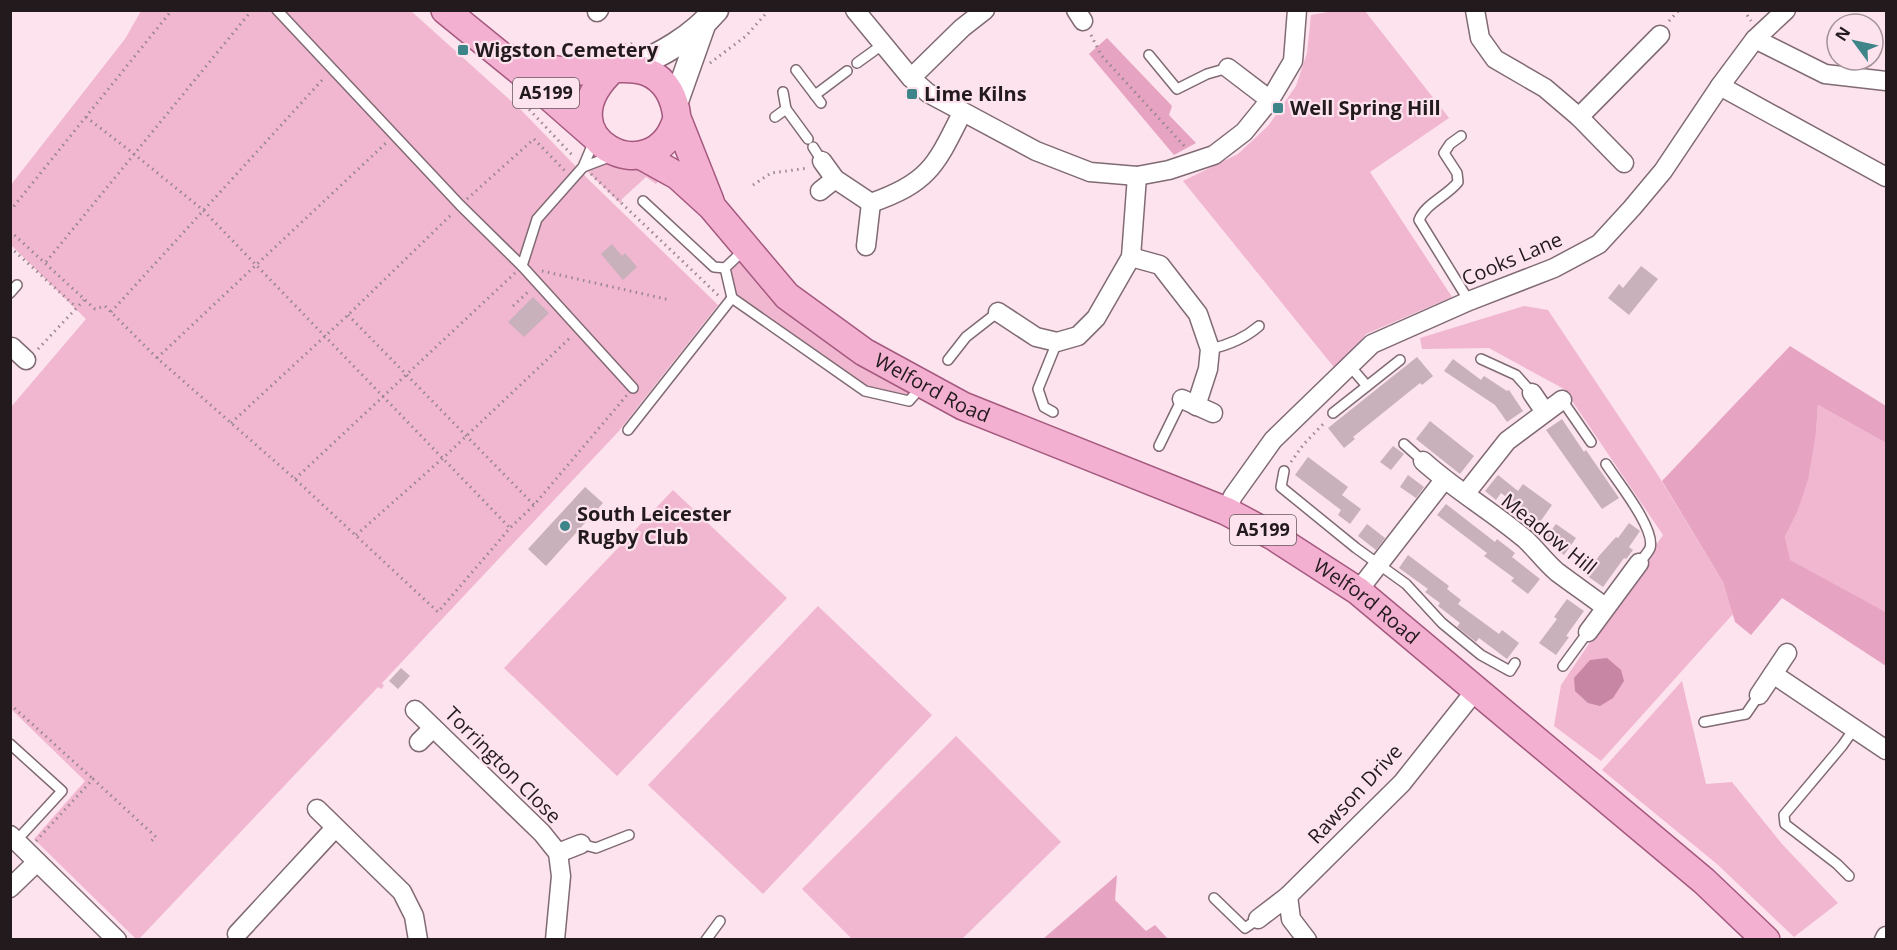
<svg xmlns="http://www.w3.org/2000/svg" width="1897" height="950" font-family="'Open Sans',sans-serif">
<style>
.green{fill:#f1b6d0}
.forest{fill:#e7a4c2}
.water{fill:#c786a4}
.building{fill:#c8b1bb}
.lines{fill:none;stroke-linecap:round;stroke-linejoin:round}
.lane-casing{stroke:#806a73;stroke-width:12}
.street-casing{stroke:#806a73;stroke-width:21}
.secondary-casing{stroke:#806a73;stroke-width:27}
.primary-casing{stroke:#a5597e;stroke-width:30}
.path{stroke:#99878e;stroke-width:3;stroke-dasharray:1.5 4.5;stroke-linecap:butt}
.lane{stroke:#fff;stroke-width:9}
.street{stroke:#fff;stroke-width:18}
.secondary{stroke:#fff;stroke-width:24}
.primary{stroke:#f3b0d1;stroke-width:27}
.poi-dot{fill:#3d8589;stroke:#fce3ed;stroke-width:2}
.labels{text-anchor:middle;stroke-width:4.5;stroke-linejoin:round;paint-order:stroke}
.shield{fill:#fce3ed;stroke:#64565c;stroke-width:1.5}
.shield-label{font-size:18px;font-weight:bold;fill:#231a1e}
.poi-label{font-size:20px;font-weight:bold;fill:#231a1e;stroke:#fce3ed;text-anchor:start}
.street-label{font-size:20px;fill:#231a1e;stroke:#fce3ed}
</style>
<rect width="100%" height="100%" fill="#fce3ed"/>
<g class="green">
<path d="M141,11H411L520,109L590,181L718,305L618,432L382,683L384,686L381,689L378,687L139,939H136L34,839L85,781L11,709V407L86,319L11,245L10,186L125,39Z"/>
<path d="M1334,11H1365L1449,118L1370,172L1452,297L1366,334L1337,371L1183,181L1238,154L1268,126L1296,86L1307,53L1311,15Z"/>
<path d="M620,153L667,169L656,184L646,177L622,199L621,204L583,167Z"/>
<path d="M746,249L924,385L909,401L865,391L732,298L725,268Z"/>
<path d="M1524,306L1548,310L1656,472L1723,582L1733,614L1601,761L1554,726L1561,685L1663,535L1564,389L1489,348L1422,349L1420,338Z"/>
<path d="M1818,405L1886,443V612L1789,560L1785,537L1796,515L1816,433Z"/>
<path d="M673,490L787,598L617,776L504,668Z"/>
<path d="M818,606L932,715L763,894L648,785Z"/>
<path d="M1682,681L1706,784L1732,782L1782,844L1838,903L1794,937L1717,864L1602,770Z"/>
<path d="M956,736L1061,842L962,939H852L802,889Z"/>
</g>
<g class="forest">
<path d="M1107,38L1172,106L1169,115L1196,143L1174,155L1089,54Z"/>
<path d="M1790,346L1886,406V443L1818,405L1816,433L1808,480L1796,515L1785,537L1790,560L1886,612V666L1782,598L1751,635L1735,622L1723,582L1662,481Z"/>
<path d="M1117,875L1115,900L1146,931L1155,925L1168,939H1043Z"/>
</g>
<path class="water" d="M1607,658L1621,670L1624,681L1613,698L1600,706L1588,703L1575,691L1574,678L1590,660Z"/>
<g class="building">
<path d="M612,244L622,256L625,253L637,267L623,280L601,254Z"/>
<path d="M1641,266L1658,279L1629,315L1608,298L1619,284L1623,288Z"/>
<path d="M533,297L549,313L524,337L508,322Z"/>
<path d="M1417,357L1433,376L1422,385L1420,383L1353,437L1355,439L1344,448L1328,428Z"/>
<path d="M1453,359L1481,380L1484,376L1507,391L1509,390L1523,411L1507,422L1495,405L1444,371Z"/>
<path d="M1562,419L1584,452L1586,450L1619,498L1602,509L1546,430Z"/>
<path d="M1430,421L1474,456L1460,474L1416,439Z"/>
<path d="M1393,446L1404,454L1391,470L1380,462Z"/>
<path d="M1308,457L1348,487L1342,495L1361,509L1350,524L1338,515L1341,510L1295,475Z"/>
<path d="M1408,475L1424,487L1416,498L1400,487Z"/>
<path d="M1498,475L1518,491L1523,484L1552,505L1540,522L1501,493L1496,500L1485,491Z"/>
<path d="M585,487L603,503L546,566L528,549Z"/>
<path d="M1446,504L1495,542L1497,539L1515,553L1512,557L1540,579L1528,594L1511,581L1514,578L1484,556L1487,553L1437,515Z"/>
<path d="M1629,523L1640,531L1629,547L1633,550L1626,559L1624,558L1603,587L1586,575L1599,556L1616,537L1618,538Z"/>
<path d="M1367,524L1385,538L1376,550L1358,536Z"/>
<path d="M1556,524L1576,538L1564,555L1544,540Z"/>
<path d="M1408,555L1449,586L1447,589L1461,600L1458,604L1499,634L1502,630L1519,643L1507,659L1479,638L1476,642L1457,627L1460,623L1438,606L1440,603L1425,592L1428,589L1399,568Z"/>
<path d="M1567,599L1584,611L1566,636L1569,637L1556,655L1539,643L1557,619L1554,617Z"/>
<path d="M401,668L410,676L398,689L389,681Z"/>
</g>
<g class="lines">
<g class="lane-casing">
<g id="lane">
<path d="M277,10L460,205L522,266L633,388"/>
<path d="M1149,55L1177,89L1207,74L1228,68"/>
<path d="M857,63L882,45"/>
<path d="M796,70L821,103"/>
<path d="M815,95L847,71"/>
<path d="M786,109L808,139"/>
<path d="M775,117L786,109L783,92"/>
<path d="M1461,136L1450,144L1444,153L1457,173L1458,182C1447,196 1425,204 1419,220L1469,301"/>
<path d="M813,147L822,161"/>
<path d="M583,167L612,156"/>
<path d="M643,201L714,267L725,268"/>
<path d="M744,250L725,268L732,298L865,391L909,401L922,386"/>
<path d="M522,266L537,219L583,167L594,141"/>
<path d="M10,293L17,285"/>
<path d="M1210,349C1229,345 1244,339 1259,326"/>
<path d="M1481,359L1516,375L1532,393"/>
<path d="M948,360L966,337L998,312"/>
<path d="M1349,365L1367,386"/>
<path d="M1562,400L1591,442"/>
<path d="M1053,412L1044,407L1038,389L1057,342"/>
<path d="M1333,413L1400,360"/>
<path d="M628,430L732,298"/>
<path d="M1404,444L1423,461"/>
<path d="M1159,446L1182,399"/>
<path d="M1606,464C1617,481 1656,529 1650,548C1648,553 1642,559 1639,563"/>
<path d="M1284,471L1281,487L1356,548L1406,584L1442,623L1481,655L1510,671L1515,663"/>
<path d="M1563,666L1588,632"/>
<path d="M1704,722L1746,714L1759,695"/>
<path d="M10,744L62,791L16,841"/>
<path d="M581,844L596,848L629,835"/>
<path d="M1849,876L1837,864L1785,824L1784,815L1842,746L1854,729"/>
<path d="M1214,898L1245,928L1258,919"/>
<path d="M706,940L720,921"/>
</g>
</g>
<g class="street-casing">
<g id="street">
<path d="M855,10L911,78L928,93L1036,151L1090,172L1137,176L1169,170L1214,155L1244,132L1270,100L1293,61L1297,10"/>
<path d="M1076,10L1083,21"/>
<path d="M1475,10L1480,38L1495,59L1545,88L1579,117L1624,163"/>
<path d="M597,12L599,10"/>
<path d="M1755,39L1825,74L1886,81"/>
<path d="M1228,68L1270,100"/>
<path d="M911,78L962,28L985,10"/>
<path d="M1720,86L1886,177"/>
<path d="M1579,117L1660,35"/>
<path d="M822,161L835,179L871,203C929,183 936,165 962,113"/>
<path d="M820,191L835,179"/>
<path d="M866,246L871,203"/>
<path d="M1131,257L1160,265L1198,314L1210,349L1208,369L1196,406"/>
<path d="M998,312L1036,337L1057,342L1078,336L1096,318L1131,257L1137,176"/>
<path d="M12,347L26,360"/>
<path d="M1532,393L1545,412"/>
<path d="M1182,399L1213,413"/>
<path d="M1423,461C1455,490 1492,511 1525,539C1536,549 1545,562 1557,572C1573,584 1589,595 1605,607"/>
<path d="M1466,493L1507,441L1562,400"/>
<path d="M1226,511L1233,496L1273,440L1372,344L1469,301L1554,268L1599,244L1632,208L1663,171L1720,86L1755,39L1786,10"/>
<path d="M1358,591L1444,480"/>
<path d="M1588,632L1639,563"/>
<path d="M1773,674L1886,750"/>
<path d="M1759,695L1787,653"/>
<path d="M415,710L542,833L558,853L561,876L555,940"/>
<path d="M419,742L433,728"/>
<path d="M317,809L402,892L414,916L418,940"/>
<path d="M10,835L117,940"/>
<path d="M558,853L581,844"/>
<path d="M10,888L37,862"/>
<path d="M1288,896L1291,919L1307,940"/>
<path d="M1258,919L1288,896L1402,783L1475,691"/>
<path d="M237,934L335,828"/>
<path d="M1884,940L1886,936"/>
</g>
</g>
<g class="secondary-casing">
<g id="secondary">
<path d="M628,69C661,55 692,38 716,10"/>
<path d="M675,104L703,25"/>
</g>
</g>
<g class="primary-casing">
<g id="primary">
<path d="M445,10L520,71L593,135"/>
<path d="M512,59C550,73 575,73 614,68"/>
<path d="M677,118C655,197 537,137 614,68C624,69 638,68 647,72C667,80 675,99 677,118L710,201"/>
<path id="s1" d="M642,156L678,176L712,207L787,296L864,352L963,406L1226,511L1273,536L1358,591L1704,881L1766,940"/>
</g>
</g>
<g class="path">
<path d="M1744,10L1751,21"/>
<path d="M1669,21L1679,10"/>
<path d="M1091,35L1101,55L1187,149"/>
<path d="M619,46L636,43"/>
<path d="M710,63L746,36L769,10"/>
<path d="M525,105L574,157"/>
<path d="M86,117L134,154L203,210L510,528"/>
<path d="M591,174L719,296"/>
<path d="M753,185L771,173L809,168"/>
<path d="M467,199L534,139L565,171"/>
<path d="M10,211L172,10"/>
<path d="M10,231L95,309L105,306L157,358L295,479L438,612L510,528L534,505L627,395"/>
<path d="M10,247L76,307"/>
<path d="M46,262L252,10"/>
<path d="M542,271L670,300"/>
<path d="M513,306L529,291"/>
<path d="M111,312L324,78"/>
<path d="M348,315L534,505"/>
<path d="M38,349L84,300"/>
<path d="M157,358L386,143"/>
<path d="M231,423L348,315L452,214"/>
<path d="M1291,462L1303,445L1326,421"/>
<path d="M295,479L515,273"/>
<path d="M356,535L442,459L571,337"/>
<path d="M10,704L93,779"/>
<path d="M36,841L93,779L156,837L151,841"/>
</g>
<use href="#lane" class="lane"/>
<use href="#street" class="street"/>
<use href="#secondary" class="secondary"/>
<use href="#primary" class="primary"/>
</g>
<g class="poi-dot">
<rect x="457" y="44" width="12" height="12" rx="3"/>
<rect x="906" y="88" width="12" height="12" rx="3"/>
<rect x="1272" y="102" width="12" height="12" rx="3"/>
<circle cx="565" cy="526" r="6"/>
</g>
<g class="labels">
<g class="shield">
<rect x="513" y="78" width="66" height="30" rx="4.5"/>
<rect x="1230" y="515" width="66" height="30" rx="4.5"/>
</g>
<g class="shield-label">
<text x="546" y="99">A5199</text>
<text x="1263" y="536">A5199</text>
</g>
<g class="poi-label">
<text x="475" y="57">Wigston Cemetery</text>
<text x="924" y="101">Lime Kilns</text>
<text x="1290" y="115">Well Spring Hill</text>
<text x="577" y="521">South Leicester<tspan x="577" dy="23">Rugby Club</tspan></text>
</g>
<g class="street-label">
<text transform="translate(1512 259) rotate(-23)" y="7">Cooks Lane</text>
<text dy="7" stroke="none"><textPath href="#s1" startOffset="376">Welford Road</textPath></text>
<text transform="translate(1549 534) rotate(39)" y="7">Meadow Hill</text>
<text dy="7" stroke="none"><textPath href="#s1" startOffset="862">Welford Road</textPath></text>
<text transform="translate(503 765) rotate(45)" y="7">Torrington Close</text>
<text transform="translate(1355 794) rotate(-47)" y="7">Rawson Drive</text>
</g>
</g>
<rect width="1897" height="950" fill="none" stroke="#231a1e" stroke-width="24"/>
<g transform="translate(1855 42) rotate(303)"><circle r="28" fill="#fce3ed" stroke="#a5939a" stroke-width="1.5"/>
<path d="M0-4.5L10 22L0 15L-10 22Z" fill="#3d8589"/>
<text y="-9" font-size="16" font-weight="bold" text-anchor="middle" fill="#231a1e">N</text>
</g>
</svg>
